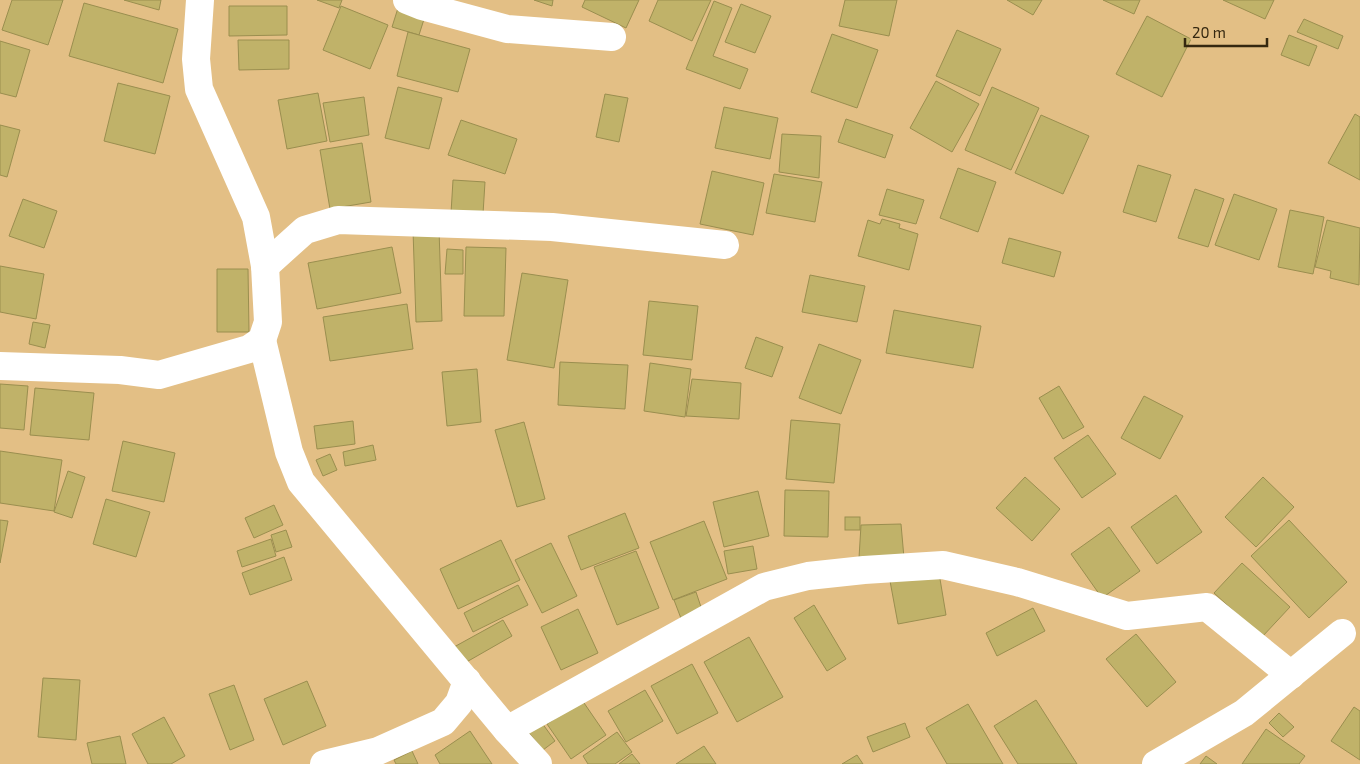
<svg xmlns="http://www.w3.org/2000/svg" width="1360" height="764" font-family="'Exo 2',sans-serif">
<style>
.building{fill:#c0b269;stroke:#9a8e4f}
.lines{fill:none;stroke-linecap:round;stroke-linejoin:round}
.minor{stroke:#fff;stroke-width:28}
</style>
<rect width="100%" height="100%" fill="#e3bf85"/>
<g class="building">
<path d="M12,0H63L48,45L2,30Z"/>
<path d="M124,0H161L159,10Z"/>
<path d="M317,0H342L339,8Z"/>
<path d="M534,0H553L552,6Z"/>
<path d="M585,0H639L626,28L582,7Z"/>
<path d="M658,0H711L692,41L649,21Z"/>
<path d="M845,0H897L889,36L839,26Z"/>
<path d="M1007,0H1042L1033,15Z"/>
<path d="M1103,0H1140L1134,14Z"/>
<path d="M1223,0H1274L1265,19Z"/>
<path d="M714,1L732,8L713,56L748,69L740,89L686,69Z"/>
<path d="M84,3L178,29L163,83L69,56Z"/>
<path d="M741,4L771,16L755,53L725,42Z"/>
<path d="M229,6H287V35L229,36Z"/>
<path d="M341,6L388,25L370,69L323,50Z"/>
<path d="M398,8L425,16L419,35L392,27Z"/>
<path d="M1147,16L1191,39L1162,97L1116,74Z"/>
<path d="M1304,19L1343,36L1338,49L1297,32Z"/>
<path d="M957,30L1001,49L980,96L936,76Z"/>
<path d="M408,32L470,49L458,92L397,76Z"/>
<path d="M832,34L878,50L857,108L811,92Z"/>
<path d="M1289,35L1317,46L1309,66L1281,55Z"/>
<path d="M238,40H289V69L239,70Z"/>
<path d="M0,41L30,50L16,97L0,93Z"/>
<path d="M936,81L979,104L952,152L910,128Z"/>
<path d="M118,83L170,96L155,154L104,141Z"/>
<path d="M398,87L442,98L429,149L385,138Z"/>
<path d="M992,87L1039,108L1011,170L965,150Z"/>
<path d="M318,93L327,141L287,149L278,100Z"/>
<path d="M605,94L628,98L619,142L596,137Z"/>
<path d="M364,97L369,135L330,142L323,103Z"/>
<path d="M724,107L778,118L770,159L715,148Z"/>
<path d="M1355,114L1360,117V180L1328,163Z"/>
<path d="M1041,115L1089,136L1063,194L1015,173Z"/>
<path d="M846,119L893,135L885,158L838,142Z"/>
<path d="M461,120L517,139L505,174L448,155Z"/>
<path d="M0,125L20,130L7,177L0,175Z"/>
<path d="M782,134L821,136L819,178L779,172Z"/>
<path d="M362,143L371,202L330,209L320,150Z"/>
<path d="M1138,165L1171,175L1156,222L1123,212Z"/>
<path d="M958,168L996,182L978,232L940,218Z"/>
<path d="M712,171L764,183L753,235L700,224Z"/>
<path d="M774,174L822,182L815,222L766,213Z"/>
<path d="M453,180L485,182L483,214L451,213Z"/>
<path d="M887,189L924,200L916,224L879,215Z"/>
<path d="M1195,189L1224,199L1208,247L1178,238Z"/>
<path d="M1234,194L1277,209L1259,260L1215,245Z"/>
<path d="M23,199L57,211L44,248L9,236Z"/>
<path d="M1290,210L1324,217L1313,274L1278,267Z"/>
<path d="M882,219L900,224L899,228L918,234L909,270L858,256L868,220L880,224Z"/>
<path d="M1327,220L1360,228L1359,285L1330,278L1331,271L1315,267Z"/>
<path d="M439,229L442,321L416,322L413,230Z"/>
<path d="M1009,238L1061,252L1054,277L1002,263Z"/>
<path d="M392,247L401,293L317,309L308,263Z"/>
<path d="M466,247L506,248L504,316H464Z"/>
<path d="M447,249L463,250V274H445Z"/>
<path d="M0,266L44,274L36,319L0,312Z"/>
<path d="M217,269H248L249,332H217Z"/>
<path d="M522,273L568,280L554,368L507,360Z"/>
<path d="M810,275L865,286L857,322L802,312Z"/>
<path d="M649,301L698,306L692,360L643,355Z"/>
<path d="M407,304L413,349L330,361L323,317Z"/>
<path d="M894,310L981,326L973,368L886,353Z"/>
<path d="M33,322L50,325L45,348L29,344Z"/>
<path d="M756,337L783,347L772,377L745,368Z"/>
<path d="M819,344L861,360L841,414L799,398Z"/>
<path d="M560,362L628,365L625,409L558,405Z"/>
<path d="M650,363L691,369L685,417L644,411Z"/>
<path d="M477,369L481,422L447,426L442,372Z"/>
<path d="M692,379L741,383L739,419L686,416Z"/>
<path d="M0,384L28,386L24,430L0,428Z"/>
<path d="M1059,386L1084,427L1063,439L1039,398Z"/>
<path d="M35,388L94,393L89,440L30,435Z"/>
<path d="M1144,396L1183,416L1160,459L1121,438Z"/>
<path d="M791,420L840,424L834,483L786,479Z"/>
<path d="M353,421L355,444L317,449L314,426Z"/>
<path d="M524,422L545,499L517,507L495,430Z"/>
<path d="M1088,435L1116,474L1082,498L1054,458Z"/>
<path d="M123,441L175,453L164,502L112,491Z"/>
<path d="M373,445L376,460L345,466L343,452Z"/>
<path d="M0,451L62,460L54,511L0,503Z"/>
<path d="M330,454L337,470L323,476L316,460Z"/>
<path d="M68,471L85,477L72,518L54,512Z"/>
<path d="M1025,477L1060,509L1032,541L996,508Z"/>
<path d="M1263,477L1294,507L1256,547L1225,517Z"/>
<path d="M785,490L829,491L828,537L784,536Z"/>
<path d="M758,491L769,536L724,547L713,502Z"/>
<path d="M1176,495L1202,532L1157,564L1131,527Z"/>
<path d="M106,499L150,512L136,557L93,544Z"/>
<path d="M274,505L283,525L254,538L245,518Z"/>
<path d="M625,513L639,548L581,570L568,536Z"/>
<rect x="845" y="517" width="15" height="13"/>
<path d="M0,520L8,521L0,563Z"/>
<path d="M1289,520L1347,582L1309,618L1251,556Z"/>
<path d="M704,521L727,579L673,600L650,542Z"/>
<path d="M901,524L904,558H859L861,525Z"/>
<path d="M1109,527L1140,571L1102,598L1071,554Z"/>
<path d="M286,530L292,547L276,552L271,535Z"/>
<path d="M271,539L276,556L242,567L237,551Z"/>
<path d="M501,540L520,580L458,609L440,569Z"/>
<path d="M551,543L577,596L542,613L515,560Z"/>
<path d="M753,546L757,569L728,574L724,551Z"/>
<path d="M636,551L659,608L617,625L594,567Z"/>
<path d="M284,557L292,580L250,595L242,573Z"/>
<path d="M1242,563L1290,607L1262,637L1214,593Z"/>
<path d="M939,573L946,615L898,624L890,581Z"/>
<path d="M518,585L528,605L473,632L464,613Z"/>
<path d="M696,592L703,613L682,621L674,600Z"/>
<path d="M814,605L846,659L827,671L794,618Z"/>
<path d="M1033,608L1045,631L997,656L986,633Z"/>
<path d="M578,609L598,653L561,670L541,627Z"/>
<path d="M503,620L512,636L463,664L454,647Z"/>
<path d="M1136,634L1176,682L1147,707L1106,659Z"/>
<path d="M749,637L783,697L737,722L704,662Z"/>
<path d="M692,664L718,713L677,734L651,686Z"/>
<path d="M43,678L80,680L76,740L38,737Z"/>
<path d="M307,681L326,726L283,745L264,699Z"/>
<path d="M234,685L254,740L230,750L209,694Z"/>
<path d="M645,690L663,721L626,742L608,711Z"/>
<path d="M582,700L606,735L571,759L547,724Z"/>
<path d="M1036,700L1077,764H1018L994,726Z"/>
<path d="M968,704L1003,764H947L926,728Z"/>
<path d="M1354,707L1360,711V760L1331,741Z"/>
<path d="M1279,713L1294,727L1283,737L1269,723Z"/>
<path d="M164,717L185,756L171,764H148L132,734Z"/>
<path d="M542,723L555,741L543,750L529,733Z"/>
<path d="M905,723L910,737L873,752L867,737Z"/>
<path d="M1266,729L1305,756L1299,764H1242Z"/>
<path d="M470,731L492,764H440L435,755Z"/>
<path d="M617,732L632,752L615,764H588L583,756Z"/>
<path d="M120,736L126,764H92L87,743Z"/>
<path d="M704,746L716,764H676Z"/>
<path d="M412,751L418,764H396L394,760Z"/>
<path d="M632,754L640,764H619Z"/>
<path d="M857,755L863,764H842Z"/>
<path d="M1206,756L1217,764H1200Z"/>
</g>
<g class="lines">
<g class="minor">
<path d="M407,0L422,6L507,29L612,37"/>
<path d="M265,266L305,230L338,220L552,227L725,245"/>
<path d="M262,340L289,452L301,482L507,730L538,764"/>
<path d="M0,366L120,370L159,375L249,349L262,340L268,322L265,266L256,217L199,89L196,59L200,0"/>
<path d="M507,730L764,587L808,576L864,570L943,565L1017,582L1127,616L1207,607L1291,675"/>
<path d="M324,764L378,751L443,722L459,703L467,681"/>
<path d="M1156,764L1244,713L1342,633"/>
</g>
</g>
<path d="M1185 38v8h82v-8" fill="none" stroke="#352810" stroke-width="2.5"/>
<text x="1192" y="38" font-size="15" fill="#352810" stroke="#e3bf85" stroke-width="4" paint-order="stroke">20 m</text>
</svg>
